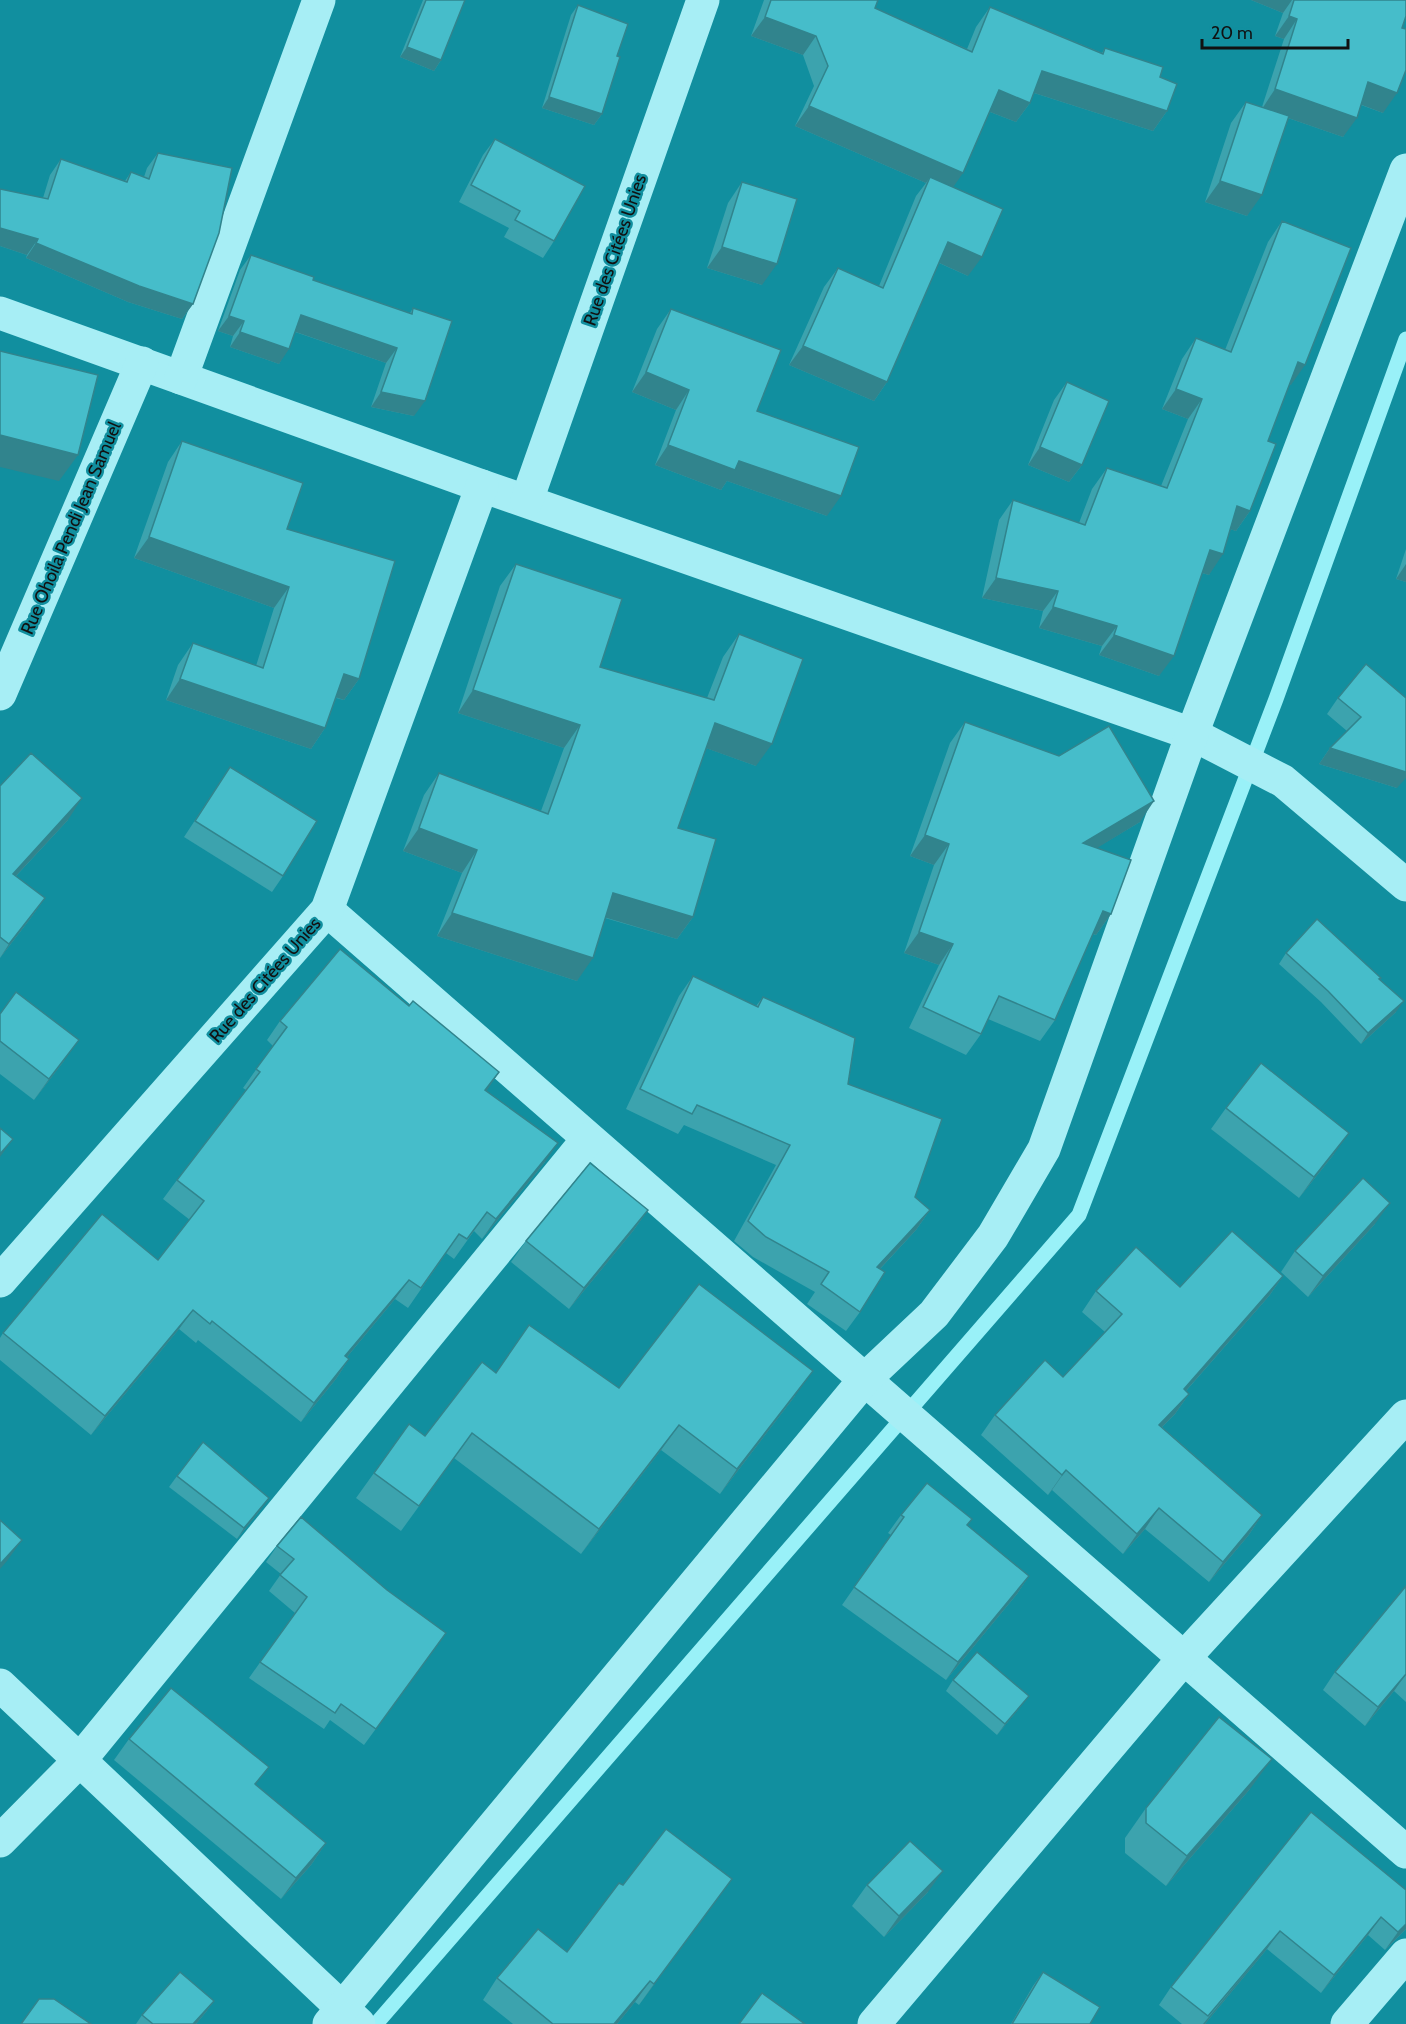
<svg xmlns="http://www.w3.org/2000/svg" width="1406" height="2024" font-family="Cabin,sans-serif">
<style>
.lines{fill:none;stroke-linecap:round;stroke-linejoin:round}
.stream{stroke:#99f1f8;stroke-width:15}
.street{stroke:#a7eef5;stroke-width:33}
.wall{fill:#3ca3ae}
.shaded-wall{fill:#31848d}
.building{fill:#46bdca;stroke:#31848d;stroke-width:1.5}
.labels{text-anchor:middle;stroke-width:5;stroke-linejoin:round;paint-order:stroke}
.street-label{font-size:18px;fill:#111;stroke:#118f9f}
</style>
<rect width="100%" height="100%" fill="#118f9f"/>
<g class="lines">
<path class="stream" d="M376,2024L1079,1215L1276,699L1406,339"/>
<g class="street">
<path d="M0,313L482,486L1192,734L1283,781L1406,885"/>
<path d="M181,378L319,0"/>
<path d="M527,500L703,0"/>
<path d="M0,694L142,363"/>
<path d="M327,910L1406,1852"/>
<path d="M0,1281L327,910L482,486"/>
<path d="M0,1685L359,2024"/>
<path d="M0,1841L80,1760L588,1139"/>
<path d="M329,2024L865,1379L934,1314L993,1236L1044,1149L1192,734L1406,170"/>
<path d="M874,2024L1184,1658L1406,1416"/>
<path d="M1347,2024L1406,1955"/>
</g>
</g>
<g class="wall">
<path d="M423,0H465L441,60L434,71L400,57Z"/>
<path d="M764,0H878L875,8L967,49L976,27L990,7L1102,53L1105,48L1160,77L1167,111L1153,131L1034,93L1030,103L1016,122L990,112L953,187L968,276L939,263L887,382L874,401L789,365L824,287L838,268L879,286L916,196L926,183L795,126L814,86L803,55L751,36Z"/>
<path d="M1251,0H1406L1402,28L1383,113L1361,105L1343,137L1288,118L1247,216L1205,202L1231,123L1246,102L1262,107L1284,39L1275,36L1283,13Z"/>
<path d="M578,5L617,56L602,114L594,125L542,108L571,15Z"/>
<path d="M495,139L554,241L543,258L504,237L509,228L459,202L483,155Z"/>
<path d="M158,153L193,304L182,319L128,302L26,258L27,255L0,246V189L43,198L50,175L61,159L125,181L131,172L144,177L147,168Z"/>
<path d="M742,182L762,285L707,268L728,203Z"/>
<path d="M1282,221L1291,385L1289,384L1268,441L1250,511L1236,531L1230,529L1209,575L1202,573L1159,676L1099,655L1102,646L1039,628L1043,611L982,598L999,520L1013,500L1079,523L1092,489L1107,468L1161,486L1188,419L1162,409L1182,359L1196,338L1225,350L1268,242Z"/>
<path d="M251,255L313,280L410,313L413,308L414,416L371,407L386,363L295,332L279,364L230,347L233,336L218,331L240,270Z"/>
<path d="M671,309L757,411L827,516L727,481L721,490L655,465L676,410L632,392L657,329Z"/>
<path d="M1067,382L1082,465L1069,482L1028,465L1054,400Z"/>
<path d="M182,441L287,529L359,679L344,700L336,698L325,728L311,749L166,700L178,665L193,643L256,666L274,608L134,558L168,462Z"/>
<path d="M1406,549V582L1396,579Z"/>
<path d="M516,564L600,667L707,698L723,657L739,634L756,766L706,748L678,828L693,917L677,939L605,918L577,981L437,936L462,873L403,851L424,795L439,773L541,811L564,748L458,713L500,586Z"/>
<path d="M1366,664L1397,788L1319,764L1330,748L1347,731L1327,714L1338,698Z"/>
<path d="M965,722L1140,822L1096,848L1111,914L1096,935L1093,934L1055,1020L1040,1041L988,1019L981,1034L966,1055L909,1028L939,965L904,953L934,865L910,856L950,743Z"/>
<path d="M230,767L283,876L272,892L184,837Z"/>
<path d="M0,786L68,820L16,876L45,898L30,919L0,958Z"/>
<path d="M1286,953L1379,980L1396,1012L1361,1044L1321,1002L1279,964Z"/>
<path d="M693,976L756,1006L763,997L848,1084L915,1197L930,1210L916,1230L880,1269L860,1312L846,1331L807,1304L815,1292L753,1257L734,1241L776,1165L684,1125L678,1134L626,1109L679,996Z"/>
<path d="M409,1006L499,1072L486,1091L545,1162L482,1239L474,1231L454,1259L446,1253L408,1308L395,1299L347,1357L349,1359L336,1379L301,1422L198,1340L196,1343L179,1329L91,1435L0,1360V1338L3,1333L158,1260L190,1220L163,1199L177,1180L246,1090L243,1088L273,1046L267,1040L280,1021Z"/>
<path d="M0,1014L64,1061L34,1100L0,1074Z"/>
<path d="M1226,1108L1334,1154L1299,1198L1211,1129Z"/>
<path d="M648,1210L633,1231L569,1309L511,1262L526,1241Z"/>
<path d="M1375,1224L1308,1297L1281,1272L1295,1251Z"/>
<path d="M1283,1276L1269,1296L1186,1391L1189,1394L1175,1414L1162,1427L1262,1515L1248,1536L1209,1582L1145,1529L1123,1554L1052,1490L1048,1495L981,1435L995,1415L1063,1377L1105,1332L1082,1312L1096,1291L1180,1287Z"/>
<path d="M496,1373L619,1388L795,1396L720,1494L661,1450L581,1554L454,1458L401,1531L356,1498L374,1473L425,1436Z"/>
<path d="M177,1476L261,1509L237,1539L169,1487Z"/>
<path d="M901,1515L1029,1576L1017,1594L946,1680L842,1605L891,1535L888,1533Z"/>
<path d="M277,1546L387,1590L446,1633L364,1745L330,1720L324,1729L249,1678L295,1613L269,1591L281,1574L266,1562Z"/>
<path d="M1406,1586V1702L1394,1691L1365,1726L1323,1690L1335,1672Z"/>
<path d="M953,1680L1021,1706L997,1735L946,1691Z"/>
<path d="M129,1739L256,1785L326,1843L311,1865L281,1899L114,1760Z"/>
<path d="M1250,1789L1166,1886L1125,1853V1838L1146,1808Z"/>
<path d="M1311,1812L1406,1929L1385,1950L1368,1935L1321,1993L1267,1949L1205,2024H1182L1159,2005L1171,1987Z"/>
<path d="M732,1879L639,2005L635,2002L617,2024H513L483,2000L497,1978L567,1952L623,1885Z"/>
<path d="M867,1885L928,1892L884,1937L852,1906Z"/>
<path d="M1043,1972L1090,2024H1011L1033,1986Z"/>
<path d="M214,2001L206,2012L196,2024H136L142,2015Z"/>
</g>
<g class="shaded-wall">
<path d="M1251,0H1292L1283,13Z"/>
<path d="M1289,16L1297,19L1284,39L1275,36Z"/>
<path d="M765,17L816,36L803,55L751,36Z"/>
<path d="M407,47L441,60L434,71L400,57Z"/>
<path d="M1042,71L1167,111L1153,131L1028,91Z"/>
<path d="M1368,82L1397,93L1383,113L1354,102Z"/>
<path d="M1275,89L1357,118L1343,137L1262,109Z"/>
<path d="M999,90L1030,103L1016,122L985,110Z"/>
<path d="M549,97L602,114L594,125L542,108Z"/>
<path d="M809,106L963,173L949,193L930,177L926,183L795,126Z"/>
<path d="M1220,181L1262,195L1247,216L1205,202Z"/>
<path d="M0,228L38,239L27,255L0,246Z"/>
<path d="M948,242L982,257L968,276L935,261Z"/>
<path d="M36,243L193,304L182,319L128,302L26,258Z"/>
<path d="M722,247L777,264L762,285L707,268Z"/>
<path d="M301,315L397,348L386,363L290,330Z"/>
<path d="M229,316L244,321L233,336L218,331Z"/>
<path d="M240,332L289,349L279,364L230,347Z"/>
<path d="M803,346L887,382L874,401L789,365Z"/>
<path d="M1298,362L1305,365L1291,385L1284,382Z"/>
<path d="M646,372L689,390L676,410L632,392Z"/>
<path d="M1176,389L1202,399L1188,419L1162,409Z"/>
<path d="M381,392L425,401L414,416L371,407Z"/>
<path d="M0,435L78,455L59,481L0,467Z"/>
<path d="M668,445L739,461L841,496L827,516L727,481L721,490L655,465Z"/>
<path d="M1040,447L1082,465L1069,482L1028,465Z"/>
<path d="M1237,506L1250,511L1236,531L1223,527Z"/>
<path d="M149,537L289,587L274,608L134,558Z"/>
<path d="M1210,550L1223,554L1209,575L1195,571Z"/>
<path d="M1406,564V582L1396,579Z"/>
<path d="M996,578L1058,591L1043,611L982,598Z"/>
<path d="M1053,607L1117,626L1102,646L1039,628Z"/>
<path d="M1114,635L1174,656L1159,676L1099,655Z"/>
<path d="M344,674L359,679L344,700L329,695Z"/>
<path d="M180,679L325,728L311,749L166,700Z"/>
<path d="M473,690L580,725L564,748L458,713Z"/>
<path d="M715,723L772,744L756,766L700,746Z"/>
<path d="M1330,748L1406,772V778L1397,788L1319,764Z"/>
<path d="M82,798L68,820L0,893L13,874Z"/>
<path d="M1154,801L1140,822L1069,865L1083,843Z"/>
<path d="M419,828L477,850L462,873L403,851Z"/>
<path d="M925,835L949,844L934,865L910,856Z"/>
<path d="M613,893L693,917L677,939L597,915Z"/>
<path d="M45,898L30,919L0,958L9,944Z"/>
<path d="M1103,911L1111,914L1096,935L1089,932Z"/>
<path d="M452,913L593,958L577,981L437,936Z"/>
<path d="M919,932L953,944L939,965L904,953Z"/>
<path d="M1404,1001L1396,1012L1361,1044L1368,1033Z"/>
<path d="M79,1040L64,1061L34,1100L49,1079Z"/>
<path d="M499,1072L486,1092L485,1090Z"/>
<path d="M1349,1133L1334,1154L1299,1198L1314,1177Z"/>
<path d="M13,1139L0,1157V1154Z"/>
<path d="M558,1143L545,1162L482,1239L496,1219Z"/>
<path d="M1390,1203L1375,1224L1308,1297L1323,1276Z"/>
<path d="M648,1210L633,1231L569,1309L584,1288Z"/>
<path d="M930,1210L916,1230L863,1287L877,1267Z"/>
<path d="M1283,1276L1269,1296L1170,1409L1184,1389Z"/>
<path d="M409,1280L395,1299L332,1375L345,1356Z"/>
<path d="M193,1310L179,1329L91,1435L105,1416Z"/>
<path d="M349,1359L336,1379L301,1422L314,1403Z"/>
<path d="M813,1371L795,1396L720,1494L737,1469Z"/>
<path d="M1189,1394L1175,1414L1144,1445L1159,1425Z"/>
<path d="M679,1425L661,1450L581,1554L599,1529Z"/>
<path d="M1066,1470L1052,1490L1048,1495L1062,1475Z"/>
<path d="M269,1498L261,1509L237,1539L244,1528Z"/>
<path d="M1159,1508L1145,1529L1123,1554L1137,1534Z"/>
<path d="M1262,1515L1248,1536L1209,1582L1223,1562Z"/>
<path d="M22,1540L7,1561L0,1569V1564Z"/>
<path d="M1029,1576L1017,1594L946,1680L958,1662Z"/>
<path d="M1406,1674L1394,1691L1365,1726L1378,1707Z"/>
<path d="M1029,1696L1021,1706L997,1735L1005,1724Z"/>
<path d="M1272,1759L1250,1789L1166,1886L1187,1856Z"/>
<path d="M326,1843L311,1865L281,1899L296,1878Z"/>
<path d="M943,1871L928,1892L884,1937L899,1916Z"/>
<path d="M732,1879L717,1900L639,2005L654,1984Z"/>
<path d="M1381,1917L1368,1935L1321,1993L1334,1975Z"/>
<path d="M1406,1924V1929L1385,1950L1398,1932Z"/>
<path d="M1280,1931L1267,1949L1205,2024H1203Z"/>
<path d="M650,1981L635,2002L617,2024H614Z"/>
<path d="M214,2001L206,2012L196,2024H193Z"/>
</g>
<g class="building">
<path d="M426,0H465L441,60L407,47Z"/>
<path d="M771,0H878L875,8L972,52L990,7L1103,54L1105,48L1163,67L1160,77L1177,84L1167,111L1042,71L1030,103L999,90L963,173L809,106L828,66L816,36L765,17Z"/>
<path d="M1294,0H1406V16L1402,28L1406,29V70L1397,93L1368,82L1357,118L1275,89L1297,19L1289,16Z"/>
<path d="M578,5L628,24L617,56L620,57L602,114L549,97Z"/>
<path d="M1246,102L1289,116L1262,195L1220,181Z"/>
<path d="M495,139L585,186L554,241L515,220L520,211L471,185Z"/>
<path d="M158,153L232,168L219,233L193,304L139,286L36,243L38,239L0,228V189L48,199L61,159L127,182L131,172L149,179Z"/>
<path d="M930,177L1003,209L982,257L948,242L887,382L803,346L838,268L883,288Z"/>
<path d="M742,182L797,199L777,264L722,247Z"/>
<path d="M1282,221L1351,248L1305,365L1298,362L1268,441L1276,444L1250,511L1237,506L1223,554L1210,550L1174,656L1114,635L1117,626L1053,607L1058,591L996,578L1013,500L1085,525L1107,468L1167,488L1202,399L1176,389L1196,338L1231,352Z"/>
<path d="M251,255L314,277L313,280L412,314L413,308L452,321L425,401L381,392L397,348L301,315L289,349L240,332L244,321L229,316Z"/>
<path d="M671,309L781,350L757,411L859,447L841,496L739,461L735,470L668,445L689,390L646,372Z"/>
<path d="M0,351L98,375L78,455L0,435Z"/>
<path d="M1067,382L1109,401L1082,465L1040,447Z"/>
<path d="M182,441L303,483L287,529L395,561L359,679L344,674L325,728L180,679L193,643L263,668L289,587L149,537Z"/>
<path d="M516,564L622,599L600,667L714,700L739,634L803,659L772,744L715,723L678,828L716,839L693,917L613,893L593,958L452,913L477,850L419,828L439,773L548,814L580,725L473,690Z"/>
<path d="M1366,664L1406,698V772L1330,748L1361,717L1338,698Z"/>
<path d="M965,722L1059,756L1109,726L1154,801L1083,843L1131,860L1111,914L1103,911L1055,1020L999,996L981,1034L923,1007L953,944L919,932L949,844L925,835Z"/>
<path d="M31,753L82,798L13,874L45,898L9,944L0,937V786Z"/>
<path d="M230,767L317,821L283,876L195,821Z"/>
<path d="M1317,919L1381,978L1379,979L1404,1001L1368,1033L1328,991L1286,953Z"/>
<path d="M340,949L409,1006L413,1001L499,1072L485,1090L558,1143L496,1219L487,1212L467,1239L459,1234L421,1288L409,1280L345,1356L349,1359L314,1403L212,1321L210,1324L193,1310L105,1416L3,1333L102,1214L158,1260L204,1201L177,1180L260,1072L256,1069L287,1027L280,1021Z"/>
<path d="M693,976L758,1007L763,997L855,1038L848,1084L942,1119L915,1197L930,1210L877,1267L885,1272L860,1312L821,1284L829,1272L766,1237L748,1221L790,1145L697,1105L692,1114L640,1089Z"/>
<path d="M16,992L79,1040L49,1079L0,1041V1014Z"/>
<path d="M1261,1063L1349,1133L1314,1177L1226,1108Z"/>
<path d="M0,1128L13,1139L0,1154Z"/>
<path d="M590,1163L648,1210L584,1288L526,1241Z"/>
<path d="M1363,1178L1390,1203L1323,1276L1295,1251Z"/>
<path d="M1232,1231L1283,1276L1184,1389L1189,1394L1159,1425L1262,1515L1223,1562L1159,1508L1137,1534L1066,1470L1062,1475L995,1415L1045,1360L1063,1377L1122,1314L1096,1291L1136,1247L1180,1287Z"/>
<path d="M699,1284L813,1371L737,1469L679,1425L599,1529L472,1433L419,1506L374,1473L409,1424L425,1436L482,1362L496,1373L529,1325L619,1388Z"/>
<path d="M203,1442L269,1498L244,1528L177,1476Z"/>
<path d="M927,1483L972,1519L967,1525L1029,1576L958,1662L854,1587L904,1517L901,1515Z"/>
<path d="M301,1517L387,1590L446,1633L376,1729L341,1704L335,1713L260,1662L307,1597L280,1575L294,1559L277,1546Z"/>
<path d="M0,1520L22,1540L0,1564Z"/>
<path d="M1406,1586V1674L1378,1707L1335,1672Z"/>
<path d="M977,1652L1029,1696L1005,1724L953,1680Z"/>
<path d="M171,1688L269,1767L255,1784L326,1843L296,1878L129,1739Z"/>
<path d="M1219,1717L1272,1759L1187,1856L1146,1823V1808Z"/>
<path d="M1311,1812L1406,1890V1924L1398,1932L1381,1917L1334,1975L1280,1931L1208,2016L1171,1987Z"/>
<path d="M666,1829L732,1879L654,1984L650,1981L614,2024H553L497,1978L538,1929L567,1952L619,1883L623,1885Z"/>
<path d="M910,1841L943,1871L899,1916L867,1885Z"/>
<path d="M180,1972L214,2001L193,2024H153L142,2015Z"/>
<path d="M1043,1972L1100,2007L1090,2024H1012Z"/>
<path d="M762,1993L805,2024H739Z"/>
<path d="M39,1999H54L91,2024H21Z"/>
</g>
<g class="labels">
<g class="street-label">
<text transform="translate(615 250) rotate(-71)" y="6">Rue des Citées Unies</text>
<text transform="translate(71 528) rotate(-67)" y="6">Rue Ohoila Pendi Jean Samuel</text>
<text transform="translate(265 980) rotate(-49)" y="6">Rue des Citées Unies</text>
</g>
</g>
<path d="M1202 39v9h146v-9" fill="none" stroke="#111111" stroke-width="3"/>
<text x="1211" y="39" font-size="18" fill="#111111" stroke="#118f9f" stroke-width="4.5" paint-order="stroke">20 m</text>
</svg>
